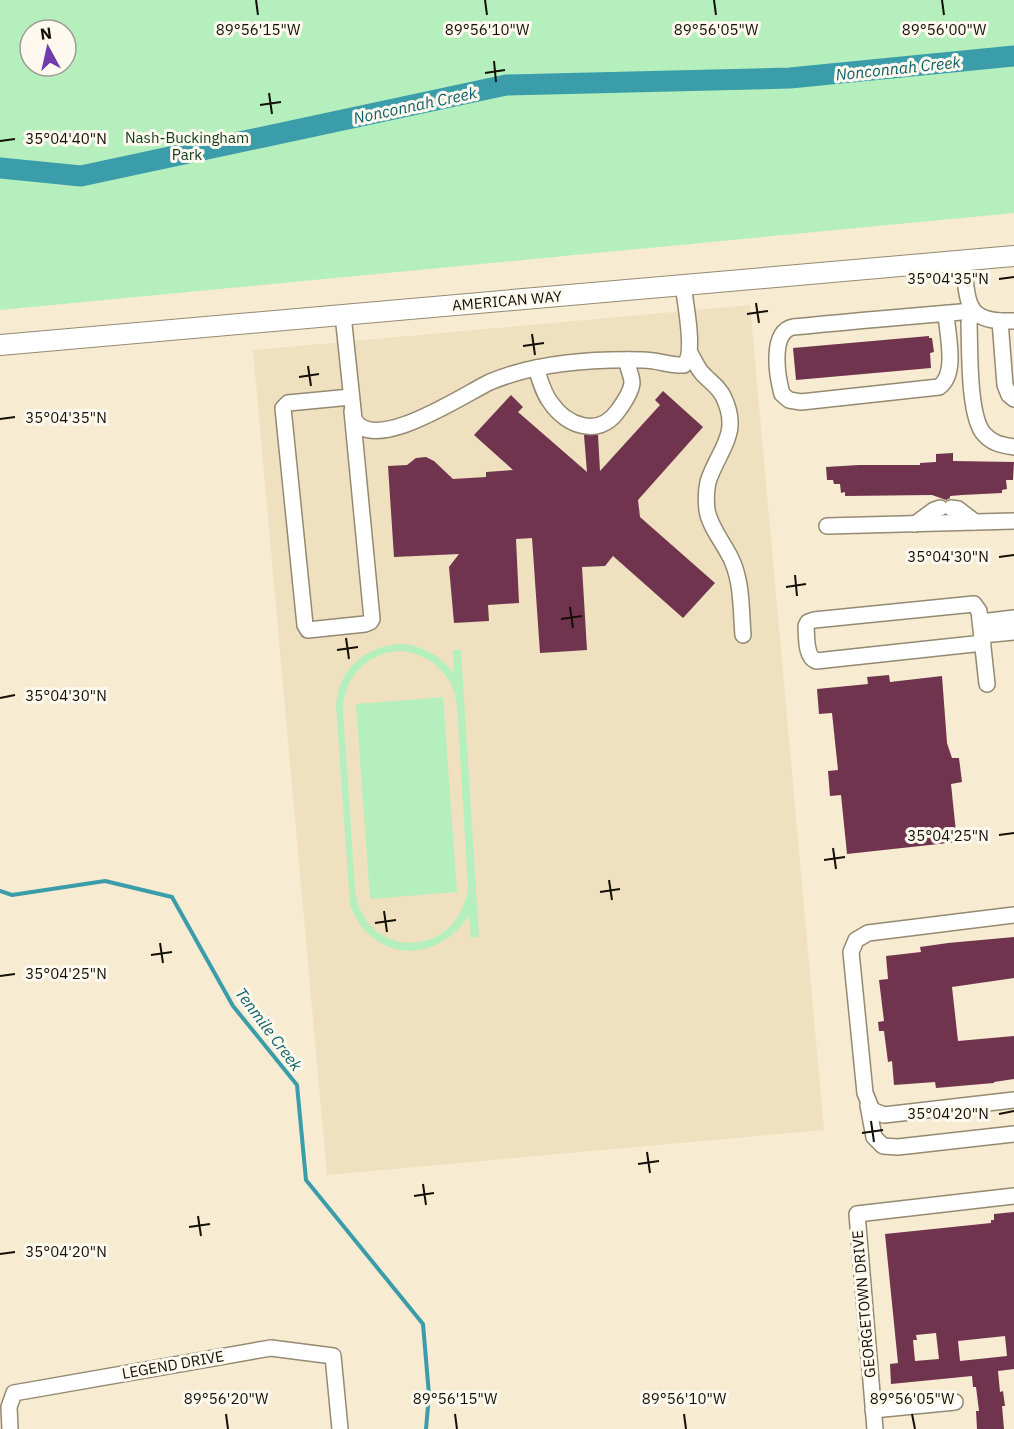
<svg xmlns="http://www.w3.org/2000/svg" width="1014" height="1429" font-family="'IBM Plex Sans',sans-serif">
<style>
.built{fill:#efe1bf}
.green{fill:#b6efbe;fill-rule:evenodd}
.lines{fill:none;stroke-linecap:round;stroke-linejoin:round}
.stream{stroke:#3b9daa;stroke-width:4}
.river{stroke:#3b9daa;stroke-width:21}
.building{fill:#70344e;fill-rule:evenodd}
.minor-casing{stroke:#948a72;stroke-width:18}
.major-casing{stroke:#948a72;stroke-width:22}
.minor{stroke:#fff;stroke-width:15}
.major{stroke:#fff;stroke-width:20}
.ticks{fill:none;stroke:#141007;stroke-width:2}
.labels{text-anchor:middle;stroke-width:6;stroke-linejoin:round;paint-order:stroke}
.park-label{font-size:15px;fill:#103a1a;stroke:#fef9ee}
.street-label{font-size:15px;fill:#141007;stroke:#fef9ee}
.water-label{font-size:16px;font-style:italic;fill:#0f606a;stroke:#fef9ee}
.ticks-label{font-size:15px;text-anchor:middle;fill:#141007;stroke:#fef9ee;stroke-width:6;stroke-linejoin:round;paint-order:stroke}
</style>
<rect width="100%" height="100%" fill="#f7ebd1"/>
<path class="built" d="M750,305L824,1130L327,1175L253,350Z"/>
<g class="green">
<path d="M0,0H1014V213L0,310ZM30,30H66V66H30Z"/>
<path d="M406,644C427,648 441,657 454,673L453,650H461L479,937L471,938L469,915C438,965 371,963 350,905L336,706C338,668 368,643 406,644ZM399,651C430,653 453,674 457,704L468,888C458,961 362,961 355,888L343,709C344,677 367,653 399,651Z"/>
<path d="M443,697L457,892L370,899L356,704Z"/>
</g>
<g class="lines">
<path class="stream" d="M0,891L12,895L105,881L172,897L233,1006L297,1085L306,1180L423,1324L429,1395L426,1429"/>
<path class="river" d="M0,168L81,176L506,85L790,78L1014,56"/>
</g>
<g class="building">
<path d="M929,336V338H932L934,352L930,353L931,368L796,380L793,348Z"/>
<path d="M663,391L703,427L638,500L640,517L715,583L683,618L613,556L605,566L582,567L587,650L540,653L532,538L516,539L519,603L488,605L489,621L454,623L449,567L459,554L394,557L388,466L407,465L416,458L426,457L434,461L453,479L486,477V472L513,470L474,435L511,395L523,407L518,412L587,472L584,435H598L600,471L660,405L655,400Z"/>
<path d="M953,453V461L1014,462L1013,480H1006L1007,489L1002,490V493L962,495L950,496V498L946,500L932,495L845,496V492L841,493L840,484H834L833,480H827L826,467L859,465H920V463L936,462V454Z"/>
<path d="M889,675L890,682L942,676L947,743L952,758H959L962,782L951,784L957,842L847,854L841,795L830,796L828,771L838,770L832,713L819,714L817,689L868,684L867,677Z"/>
<path d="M1014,937V978L952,987L958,1041L1014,1036V1079L994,1082V1083L936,1088L935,1082L894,1085L892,1061L888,1062L884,1031H879L878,1022L884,1021L879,980L888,979L886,956L921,952L920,947L948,943Z"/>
<path d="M1014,1212V1369L998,1371L1000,1392L1003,1391L1005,1406H1002L1004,1429H977L976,1411H979L976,1387H973L972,1376L891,1384L890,1364L898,1363L885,1234L991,1223V1220H994V1214ZM936,1333L939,1359L915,1361L913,1340H917L916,1335ZM1005,1336L1007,1356L960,1361L958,1341Z"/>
</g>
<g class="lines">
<g class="minor-casing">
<g id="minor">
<path d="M962,261C970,301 961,323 1014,321"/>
<path d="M946,313C947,334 958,374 939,387L801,402L789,400L782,394C777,376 770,332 793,327C853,321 913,316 972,311L969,323C970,349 968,416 984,434C993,444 1002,445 1014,447"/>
<path d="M343,315L354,419C373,456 466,393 490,382C537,362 593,359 643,360C657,360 671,366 684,365C696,354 685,302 683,285"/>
<path d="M1000,321L1005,385L1009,395L1014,399"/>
<path d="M690,353C694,360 697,367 702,373C709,381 718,386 723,396C742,434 718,450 708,482C706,491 706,501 707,510C710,529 726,545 733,563C742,585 741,611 743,635"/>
<path d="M536,368C540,380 543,393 551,403C566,425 598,438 617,412C623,404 631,393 632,383C632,375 627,368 627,360"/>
<path d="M351,397L288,403L283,408L305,625L308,630L365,624L370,622L372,619L352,411"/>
<path d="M951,508L958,509L975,522"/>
<path d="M915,524L934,510L940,508"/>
<path d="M827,526L1014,521"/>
<path d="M981,622L1014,618"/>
<path d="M982,635L1014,632"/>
<path d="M983,643L816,661C805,656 807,637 806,626L808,622L814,620L974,604L979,611L987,684"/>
<path d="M1014,915L868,933L856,940L851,952L865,1093L872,1110L884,1115L1014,1100"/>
<path d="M868,1105L874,1137L883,1146L898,1147L1014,1134"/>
<path d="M873,1410L955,1402"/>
<path d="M10,1429L9,1407L14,1393L271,1348L333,1356L340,1429"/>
<path d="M875,1429L857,1214L1014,1196"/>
</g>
</g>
<g class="major-casing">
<path id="major" d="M0,345L1014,256"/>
</g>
<use href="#minor" class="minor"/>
<use href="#major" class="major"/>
</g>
<path class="ticks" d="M256,0L258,15M485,0L487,15M714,0L716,15M942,0L944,15M494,61L496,82M485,73L505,70M269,93L272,114M260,105L281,102M0,141L15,139M999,279L1014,277M756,303L759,323M747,314L768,311M532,334L535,355M523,346L544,343M308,366L311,386M299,377L319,374M0,419L15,417M999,557L1014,555M795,575L797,596M786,587L806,584M570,607L573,628M561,619L582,616M346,638L349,659M337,650L358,647M0,698L15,695M999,835L1014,833M833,848L836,869M824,860L845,857M609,880L612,900M600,892L620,889M384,911L387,932M375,923L396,920M160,943L163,963M151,955L172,952M0,976L15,974M999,1114L1014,1111M871,1121L874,1142M862,1133L883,1130M647,1152L650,1173M638,1164L659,1161M423,1184L426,1205M414,1196L434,1193M198,1216L201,1236M189,1227L210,1224M0,1254L15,1252M226,1414L228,1429M455,1414L457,1429M684,1414L686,1429M912,1414L915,1429"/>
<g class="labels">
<g class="park-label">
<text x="187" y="143">Nash-Buckingham<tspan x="187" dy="17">Park</tspan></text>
</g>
<g class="street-label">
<text transform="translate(507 301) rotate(-5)" y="5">AMERICAN WAY</text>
<text transform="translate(864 1304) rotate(-95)" y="5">GEORGETOWN DRIVE</text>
<text transform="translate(173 1365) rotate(-10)" y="5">LEGEND DRIVE</text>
</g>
<g class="water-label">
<text transform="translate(898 68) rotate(-6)" y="6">Nonconnah Creek</text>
<text transform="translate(415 105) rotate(-12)" y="6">Nonconnah Creek</text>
<text transform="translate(269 1029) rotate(53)" y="6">Tenmile Creek</text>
</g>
</g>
<g class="ticks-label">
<text x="258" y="35">89°56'15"W</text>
<text x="487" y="35">89°56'10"W</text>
<text x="716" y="35">89°56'05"W</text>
<text x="944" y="35">89°56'00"W</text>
<text x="66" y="144">35°04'40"N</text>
<text x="948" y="284">35°04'35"N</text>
<text x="66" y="423">35°04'35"N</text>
<text x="948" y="562">35°04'30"N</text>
<text x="66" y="701">35°04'30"N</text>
<text x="948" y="841">35°04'25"N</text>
<text x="66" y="979">35°04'25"N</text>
<text x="948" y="1119">35°04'20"N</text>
<text x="66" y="1257">35°04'20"N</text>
<text x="226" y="1404">89°56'20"W</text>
<text x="455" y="1404">89°56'15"W</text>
<text x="684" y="1404">89°56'10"W</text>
<text x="912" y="1404">89°56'05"W</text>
</g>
<g transform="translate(48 48) rotate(352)"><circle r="28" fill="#fef9ee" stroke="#a09c92" stroke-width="1.5"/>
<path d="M0-4.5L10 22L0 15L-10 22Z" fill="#723bb2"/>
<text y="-9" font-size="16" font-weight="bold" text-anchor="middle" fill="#141007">N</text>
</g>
</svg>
